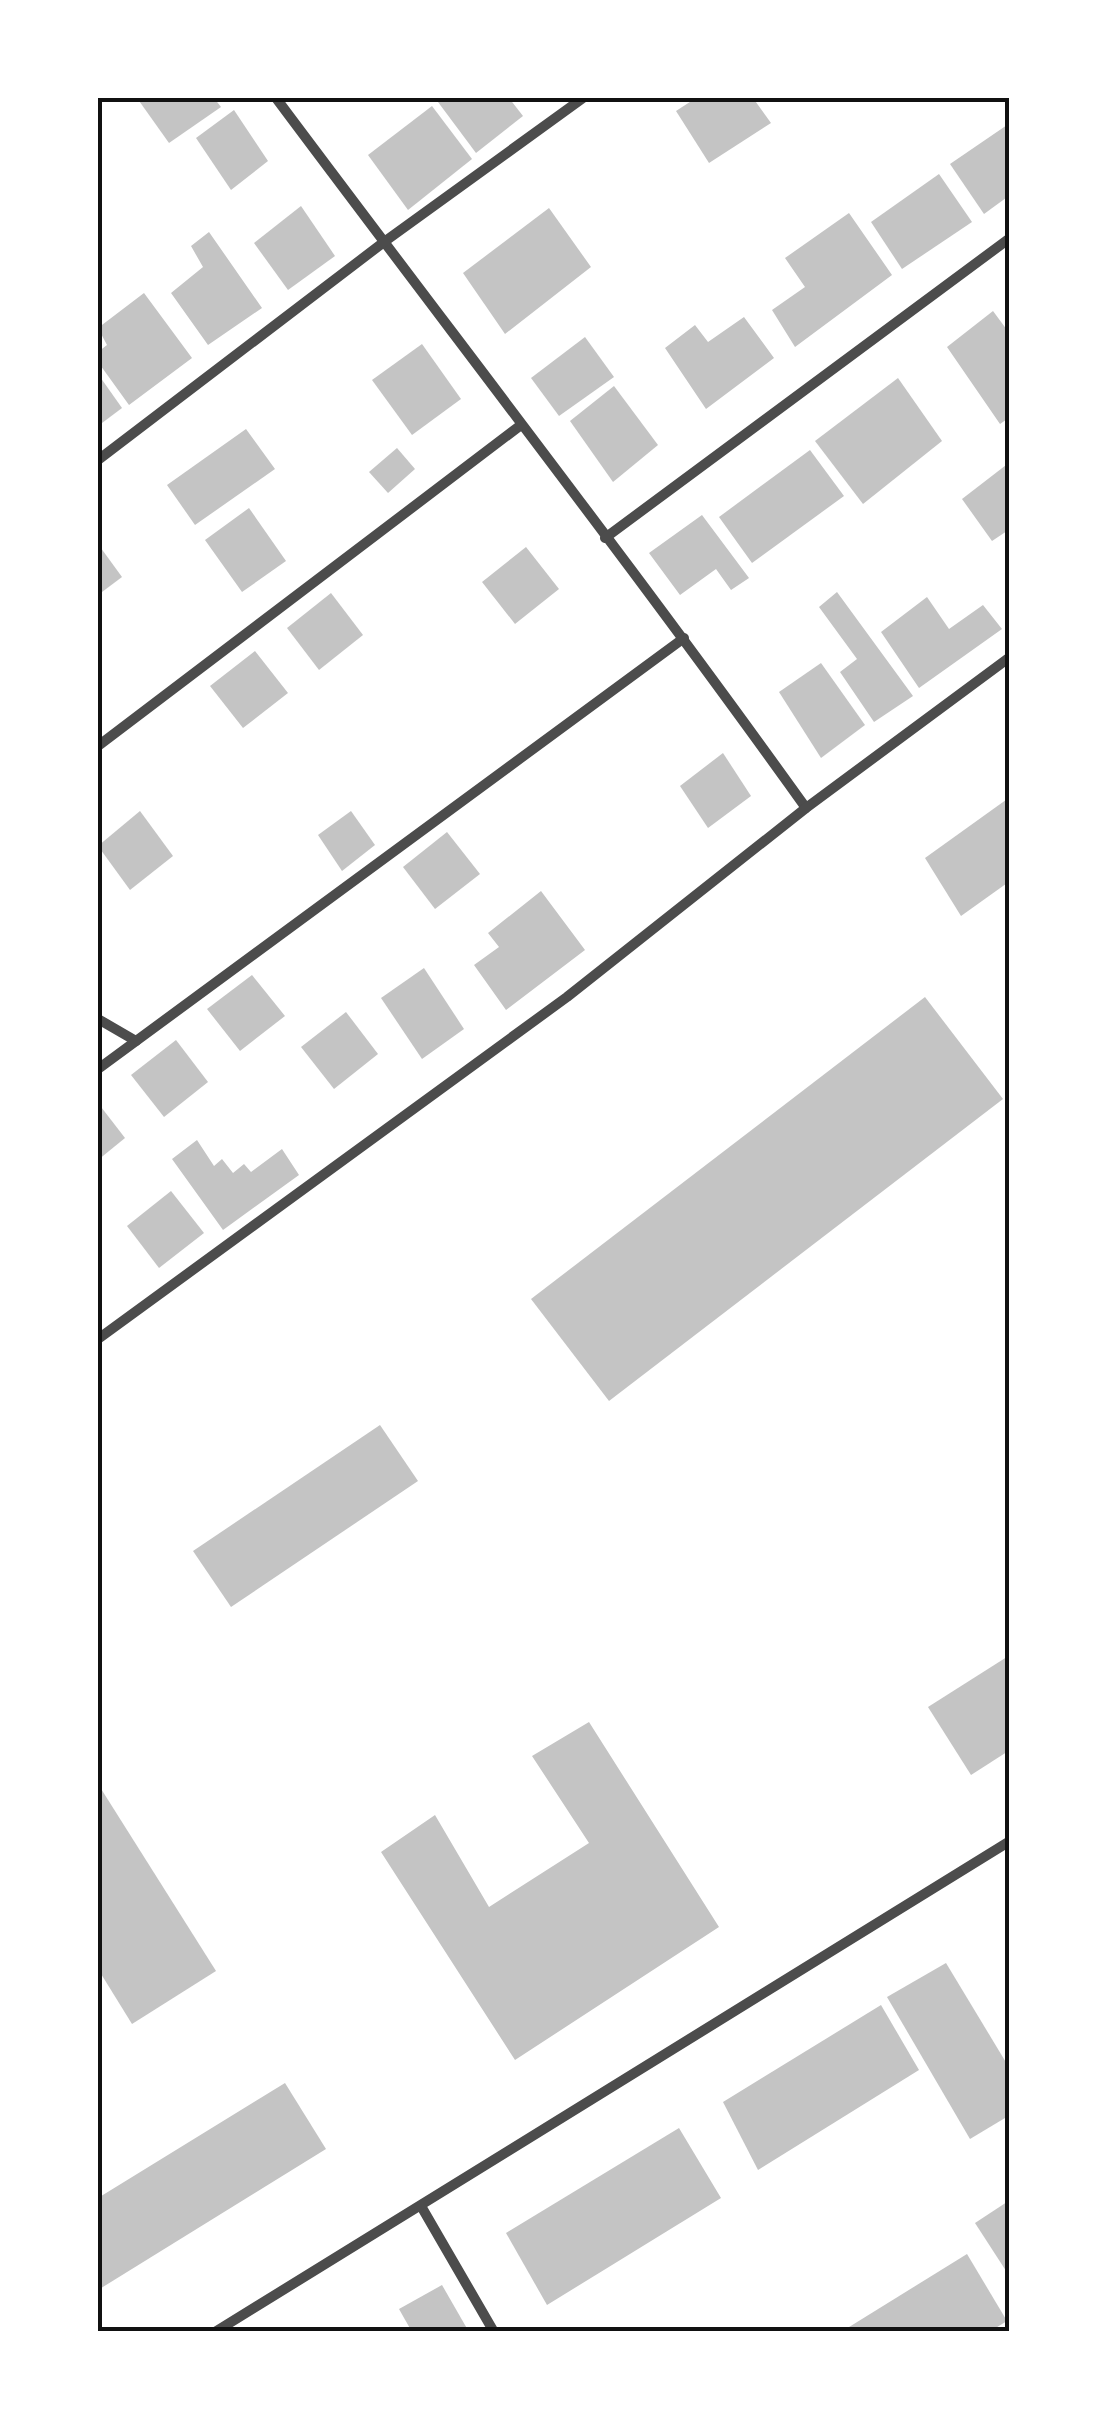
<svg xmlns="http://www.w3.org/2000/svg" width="1107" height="2429" font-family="'Roboto Condensed',sans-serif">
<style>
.building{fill:#c4c4c4}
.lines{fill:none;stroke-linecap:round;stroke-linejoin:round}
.minor{stroke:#4c4c4c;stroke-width:10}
.neatline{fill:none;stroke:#111;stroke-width:4}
</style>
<rect width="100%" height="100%" fill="#fff"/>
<g class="building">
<path d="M137,98H214L221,107L169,143Z"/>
<path d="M435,98H509L523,116L476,153Z"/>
<path d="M696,98H753L771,123L709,163L676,111Z"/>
<path d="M432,106L472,159L408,210L368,155Z"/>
<path d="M234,110L268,161L231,190L196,138Z"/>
<path d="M1010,123V195L984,214L950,164Z"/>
<path d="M939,174L972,222L902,269L871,222Z"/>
<path d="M301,206L335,256L288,290L254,243Z"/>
<path d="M549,208L591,267L505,334L463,273Z"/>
<path d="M849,213L892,275L795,347L772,310L805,287L785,258Z"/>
<path d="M209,232L262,308L208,345L171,293L203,267L191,246Z"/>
<path d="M144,293L192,358L129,405L98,362V352L107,345L98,328Z"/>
<path d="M993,311L1010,334V383L1007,386L1010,417L1000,424L947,347Z"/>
<path d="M744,317L774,358L706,409L665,348L695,325L708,342Z"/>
<path d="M585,337L614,377L559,416L531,378Z"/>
<path d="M422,344L461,399L412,435L372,380Z"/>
<path d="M98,374L122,408L98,426Z"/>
<path d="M898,378L942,441L863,504L815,441Z"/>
<path d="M614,386L658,445L613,482L570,421Z"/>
<path d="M246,429L275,469L195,525L167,485Z"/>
<path d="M397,448L415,469L388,493L369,472Z"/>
<path d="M810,450L844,496L752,563L719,517Z"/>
<path d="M1010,462V529L992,541L962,499Z"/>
<path d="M249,508L286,561L242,592L205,540Z"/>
<path d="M702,515L749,578L731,590L716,569L680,595L649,553Z"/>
<path d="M98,544L122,577L98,595Z"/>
<path d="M526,547L559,589L515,624L482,582Z"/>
<path d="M837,592L913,696L874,722L840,672L857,659L819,607Z"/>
<path d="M331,593L363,635L319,670L287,628Z"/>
<path d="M927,597L949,629L983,605L1002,629L919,688L881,632Z"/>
<path d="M255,651L288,693L243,728L210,686Z"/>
<path d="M821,663L865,725L821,758L779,692Z"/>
<path d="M723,753L751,796L708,828L680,786Z"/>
<path d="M1010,797V881L961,916L925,858Z"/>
<path d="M140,811L173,856L130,890L98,846Z"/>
<path d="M351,811L375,845L342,871L318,835Z"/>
<path d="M447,832L480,874L435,909L403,867Z"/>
<path d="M541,891L585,950L506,1010L474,965L499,947L488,933Z"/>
<path d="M424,968L464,1029L422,1059L381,998Z"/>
<path d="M252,975L285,1016L240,1051L207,1009Z"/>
<path d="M925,997L1003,1099L609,1401L531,1299Z"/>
<path d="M346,1012L378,1054L334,1089L301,1047Z"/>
<path d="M176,1040L208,1082L164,1117L131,1075Z"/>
<path d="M98,1103L125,1138L98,1160Z"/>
<path d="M197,1140L214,1166L222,1159L233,1173L244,1164L251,1172L282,1149L299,1175L223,1230L172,1159Z"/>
<path d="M171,1191L204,1233L159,1268L127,1226Z"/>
<path d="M380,1425L418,1481L231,1607L193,1551Z"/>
<path d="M1010,1655V1750L971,1775L928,1707Z"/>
<path d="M589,1722L719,1927L515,2060L381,1852L435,1815L489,1907L589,1843L532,1756Z"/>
<path d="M98,1784L216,1971L132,2024L98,1969Z"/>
<path d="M946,1963L1010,2069V2115L970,2139L887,1997Z"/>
<path d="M881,2005L919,2070L758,2170L723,2102Z"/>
<path d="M285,2083L326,2149L98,2290V2198Z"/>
<path d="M679,2128L721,2198L547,2305L506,2233Z"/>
<path d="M1010,2200V2277L975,2223Z"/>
<path d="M967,2254L1007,2321L989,2332H841Z"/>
<path d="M442,2285L469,2332H412L399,2309Z"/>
</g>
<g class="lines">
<g class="minor">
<path d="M276,98C453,335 634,568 806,808"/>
<path d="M98,460L384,242L583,98"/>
<path d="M605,538L1010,238"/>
<path d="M98,746L521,425"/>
<path d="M98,1019L136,1041"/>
<path d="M98,1069L684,638"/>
<path d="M98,1339L567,997L806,808L1010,657"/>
<path d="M421,2206L494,2332"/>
<path d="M215,2332L1010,1841"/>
</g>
</g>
<rect width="1107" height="2429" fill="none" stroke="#ffffff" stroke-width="200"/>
<rect x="100" y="100" width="907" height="2229" class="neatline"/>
</svg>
